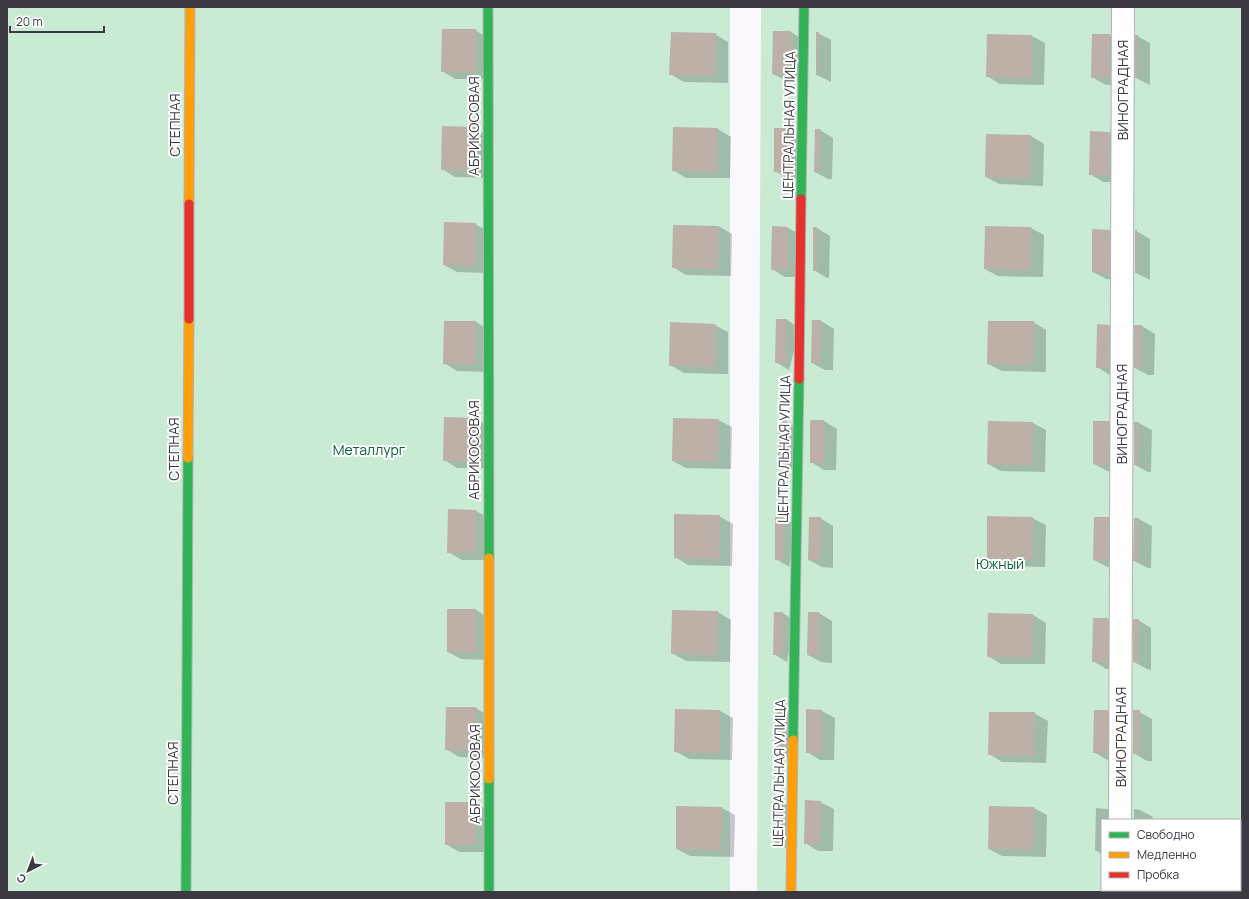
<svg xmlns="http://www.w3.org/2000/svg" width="1249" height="899" font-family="Manrope,sans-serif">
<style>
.green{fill:#c9ebd3;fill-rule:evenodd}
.shadow{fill:#0003}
.building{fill:#bdb0a7}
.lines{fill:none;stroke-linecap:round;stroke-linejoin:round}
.street-casing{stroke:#b3b1b7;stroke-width:24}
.fast-casing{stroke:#b3b1b7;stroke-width:11}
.slow-casing{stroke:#b3b1b7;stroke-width:11}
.jam-casing{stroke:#b3b1b7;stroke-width:11}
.street{stroke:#fefeff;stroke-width:22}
.fast{stroke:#30b455;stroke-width:9}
.slow{stroke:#ff9f0a;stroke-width:9}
.jam{stroke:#e5322d;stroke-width:9}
.labels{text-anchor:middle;stroke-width:4;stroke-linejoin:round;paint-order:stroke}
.street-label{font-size:14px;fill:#3c3941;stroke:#fff}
.park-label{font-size:14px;fill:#0a6332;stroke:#fff}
</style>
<rect width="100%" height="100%" fill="#faf8fd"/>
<g class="green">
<rect x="7" y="7" width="723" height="885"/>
<path d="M761,7H1242V892H757ZM1102,820H1240V890H1102Z"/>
</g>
<g class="shadow">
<path d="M475,30L488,38V79H455L442,71Z"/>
<path d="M791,32L804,40L803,82L787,81L773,74Z"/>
<path d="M818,33L831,40V82L817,75Z"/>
<path d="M715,34L728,42V83L684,82L670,74Z"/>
<path d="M1093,35H1110L1123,43V85H1106L1092,77Z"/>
<path d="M1032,36L1045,43L1044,85L1000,84L987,76Z"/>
<path d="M1137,36L1150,43V85L1136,78Z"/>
<path d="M475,128L488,136L489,178L455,177L442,169Z"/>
<path d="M718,129L731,137L730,178H686L673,170Z"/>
<path d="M789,129L803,137L802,179H788L775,171Z"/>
<path d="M820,130L833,138L832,179H828L815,172Z"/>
<path d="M1110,133L1123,140V182H1103L1090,174Z"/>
<path d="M1031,136L1044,144L1043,186L999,184L986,177Z"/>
<path d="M475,224L489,232V273L457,272L444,265Z"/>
<path d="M718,226L732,234L731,276L686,275L673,267Z"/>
<path d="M788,228L801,235L800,277H785L772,269Z"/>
<path d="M814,228H817L830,236L829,278H827L814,270Z"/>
<path d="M1031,228L1044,235L1043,277L998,276L985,269Z"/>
<path d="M1109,231L1123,238L1122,280L1106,279L1093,272Z"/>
<path d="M1136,231L1150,239V280L1136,273Z"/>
<path d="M787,320L800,328L789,370L776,362Z"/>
<path d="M821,321L834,329L833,370H825L812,363Z"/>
<path d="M476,322L489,330V372L457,371L444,363Z"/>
<path d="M1033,322L1046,330V372L1002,371L988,364Z"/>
<path d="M671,323L715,325L728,332V374L684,373L670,365Z"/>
<path d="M1098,325L1109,326L1122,333V375H1110L1097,367Z"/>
<path d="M1142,326L1155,334L1154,375H1148L1135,368Z"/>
<path d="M476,419L489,426V468H457L444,460Z"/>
<path d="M718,420L732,427L731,469L686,468L673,461Z"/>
<path d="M780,420L785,421L798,428L792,469L779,462Z"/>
<path d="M824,421L837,429L836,470H824L811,462Z"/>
<path d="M989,422L1033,423L1046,430L1045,472L1001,471L988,464Z"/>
<path d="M1109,422L1122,430V472L1107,471L1094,464Z"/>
<path d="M1139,423L1152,430L1151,472H1148L1135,465Z"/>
<path d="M476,511L489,518V560H462L448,552Z"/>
<path d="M719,516L733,524L732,566L688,565L675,557Z"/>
<path d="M784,518L797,525L789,567L776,559Z"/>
<path d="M820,518L833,526V568L822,567L809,560Z"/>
<path d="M1032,518L1046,525L1045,567L1001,566L988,558Z"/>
<path d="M1108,518L1121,526V568L1107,567L1094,560Z"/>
<path d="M1139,519L1152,526L1151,568H1148L1134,561Z"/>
<path d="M476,610L489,618V660L461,659L448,652Z"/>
<path d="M718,612L731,620L730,662L686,661L672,653Z"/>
<path d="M782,613L795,620L787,662L774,654Z"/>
<path d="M819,613L832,621V663L821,662L808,655Z"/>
<path d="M989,614L1033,615L1046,623L1045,664H1001L988,656Z"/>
<path d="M1108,619L1121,627V669H1106L1093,661Z"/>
<path d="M1138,620L1151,628V670L1147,669L1134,662Z"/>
<path d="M447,708H476L489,716V758L459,757L446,749Z"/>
<path d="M676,710L720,711L733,718L732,760L689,759L675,751Z"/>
<path d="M781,710L794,717L790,759L777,752Z"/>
<path d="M807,710L822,711L835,718L834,760H820L807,752Z"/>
<path d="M1108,711L1121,718V760H1107L1094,752Z"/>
<path d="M1139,712L1152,719V761H1147L1134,753Z"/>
<path d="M1034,713L1048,721L1046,763L1002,762L989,754Z"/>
<path d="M780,801L793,808L789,850L776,843Z"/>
<path d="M820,802L834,809L833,851H818L805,843Z"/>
<path d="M446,803H476L489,811V852H459L446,844Z"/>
<path d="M722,808L735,815L734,857L690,856L677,849Z"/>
<path d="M1034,808L1047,815L1046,857L1002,856L989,849Z"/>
<path d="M1096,808L1107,809L1120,816V820H1102V854L1095,850Z"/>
<path d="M1134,809L1140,810L1153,817V820H1134Z"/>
</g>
<g class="building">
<path d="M442,29H476V72H441Z"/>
<path d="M773,31H791V75L772,74Z"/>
<path d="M671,32L716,33L715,76L669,75Z"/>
<path d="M816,32H819L818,75H816Z"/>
<path d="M987,34L1032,35V78L986,77Z"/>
<path d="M1092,34H1110V78H1091Z"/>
<path d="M1135,35H1138L1137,78H1135Z"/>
<path d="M442,126L476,127V171L441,170Z"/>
<path d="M673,127L718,128L717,172L672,171Z"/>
<path d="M774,128H790L789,172H774Z"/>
<path d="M815,129H820L819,173L814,172Z"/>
<path d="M1090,131L1110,132V175H1089Z"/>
<path d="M986,134L1031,135L1030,179L985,177Z"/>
<path d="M444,222L476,223V266L443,265Z"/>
<path d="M673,225L719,226L718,269L672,268Z"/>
<path d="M772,226L788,227V270H771Z"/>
<path d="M985,226L1031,227L1030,270L984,269Z"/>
<rect x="813" y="227" width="4" height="44"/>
<path d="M1092,229L1110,230V273L1092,272Z"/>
<rect x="1135" y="230" width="2" height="43"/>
<path d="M776,319H787L786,363H775Z"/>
<path d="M812,320H821L820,363H811Z"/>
<path d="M444,321H476V365L443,364Z"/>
<path d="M988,321H1034L1033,365L987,364Z"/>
<path d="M670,322L715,324V367L669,366Z"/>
<path d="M1097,324L1109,325V368H1096Z"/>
<path d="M1134,325H1142L1141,368H1134Z"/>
<path d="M444,417L476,418V461H443Z"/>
<path d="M673,418L719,419L718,462L672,461Z"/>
<path d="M779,419L785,420V463L778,462Z"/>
<rect x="810" y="420" width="14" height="43"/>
<path d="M988,421L1033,422L1032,465L987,464Z"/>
<path d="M1093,421H1109V465L1093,464Z"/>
<path d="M1134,422H1139L1138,465H1134Z"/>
<path d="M448,509L476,510V553H447Z"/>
<path d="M674,514L720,515L719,559L674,558Z"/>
<path d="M987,516L1033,517L1032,560L987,559Z"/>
<path d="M775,517H784L783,560H775Z"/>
<path d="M809,517H821L820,561L808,560Z"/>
<path d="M1094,517H1109L1108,561L1093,560Z"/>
<path d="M1134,518H1139L1138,561H1133Z"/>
<path d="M447,609H476V653L447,652Z"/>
<path d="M672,610L718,611L717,655L671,654Z"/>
<path d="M774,612H783L782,655H773Z"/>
<path d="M808,612H819V656L807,655Z"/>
<path d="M988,613L1033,614L1032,658L987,657Z"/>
<path d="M1093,618H1108V662H1092Z"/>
<path d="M1133,619H1139L1138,663L1133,662Z"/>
<path d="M446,707H476V751L445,750Z"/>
<path d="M675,709L720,710V753L674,752Z"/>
<path d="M777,709H781V752H776Z"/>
<path d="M806,709L822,710V753H806Z"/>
<path d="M1094,710H1108V753H1093Z"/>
<path d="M1133,710H1140L1139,754H1133Z"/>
<path d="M989,712H1035L1034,756L988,755Z"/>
<path d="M776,800H780L779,843H775Z"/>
<path d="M805,800L821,801L820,844H804Z"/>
<rect x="445" y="802" width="31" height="43"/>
<path d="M676,806L722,807L721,850L676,849Z"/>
<path d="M989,806L1034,807L1033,850L988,849Z"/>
</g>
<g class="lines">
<g class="street-casing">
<g id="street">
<path d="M1120,820L1123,7"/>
<path d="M1120,892V890"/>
</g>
</g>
<g class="fast-casing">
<g id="fast">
<path d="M488,7L489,558"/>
<path d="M801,199L804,7"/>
<path d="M793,740L799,379"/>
<path d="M489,779V892"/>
<path d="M186,892L188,458"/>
</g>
</g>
<g class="slow-casing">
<g id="slow">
<path d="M189,204L190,7"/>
<path d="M188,458L189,319"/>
<path d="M489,558V779"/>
<path d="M791,892L793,740"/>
</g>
</g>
<g class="jam-casing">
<g id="jam">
<path d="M189,319V204"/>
<path d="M799,379L801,199"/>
</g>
</g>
<use href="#street" class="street"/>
<use href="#fast" class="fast"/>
<use href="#slow" class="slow"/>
<use href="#jam" class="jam"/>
</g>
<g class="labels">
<g class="street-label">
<text transform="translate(1123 90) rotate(-90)" y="5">ВИНОГРАДНАЯ</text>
<text transform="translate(175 125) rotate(-90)" y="5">СТЕПНАЯ</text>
<text transform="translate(789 125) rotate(-89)" y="5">ЦЕНТРАЛЬНАЯ УЛИЦА</text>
<text transform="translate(474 126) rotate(-90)" y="5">АБРИКОСОВАЯ</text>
<text transform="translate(1122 414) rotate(-90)" y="5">ВИНОГРАДНАЯ</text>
<text transform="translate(174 449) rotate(-90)" y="5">СТЕПНАЯ</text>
<text transform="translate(784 449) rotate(-89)" y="5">ЦЕНТРАЛЬНАЯ УЛИЦА</text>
<text transform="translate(474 450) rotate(-90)" y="5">АБРИКОСОВАЯ</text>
<text transform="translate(1121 737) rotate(-90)" y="5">ВИНОГРАДНАЯ</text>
<text transform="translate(173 773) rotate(-90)" y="5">СТЕПНАЯ</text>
<text transform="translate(779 773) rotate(-89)" y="5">ЦЕНТРАЛЬНАЯ УЛИЦА</text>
<text transform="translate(475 774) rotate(-90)" y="5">АБРИКОСОВАЯ</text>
</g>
<g class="park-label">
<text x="369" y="455">Металлург</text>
<text x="1000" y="569">Южный</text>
</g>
</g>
<rect width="1249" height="899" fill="none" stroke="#3c3941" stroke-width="16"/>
<rect x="1101" y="819" width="140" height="72" fill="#ffffff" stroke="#b1b0b3"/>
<rect x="1109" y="832" width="20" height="6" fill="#30b455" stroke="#b1b0b3"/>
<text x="1137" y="839" font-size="12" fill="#3c3941">Свободно</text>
<rect x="1109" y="852" width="20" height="6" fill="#ff9f0a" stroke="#b1b0b3"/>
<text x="1137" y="859" font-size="12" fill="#3c3941">Медленно</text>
<rect x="1109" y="872" width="20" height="6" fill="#e5322d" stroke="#b1b0b3"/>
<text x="1137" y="879" font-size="12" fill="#3c3941">Пробка</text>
<g transform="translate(28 871) rotate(222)" stroke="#ffffff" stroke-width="3" paint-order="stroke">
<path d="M0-3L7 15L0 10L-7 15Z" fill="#3c3941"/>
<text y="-6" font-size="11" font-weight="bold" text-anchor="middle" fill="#3c3941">С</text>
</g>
<path d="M10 26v6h94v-6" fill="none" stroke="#3c3941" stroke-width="2"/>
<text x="16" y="26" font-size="12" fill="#3c3941" stroke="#ffffff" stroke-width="3" paint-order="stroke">20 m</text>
</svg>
